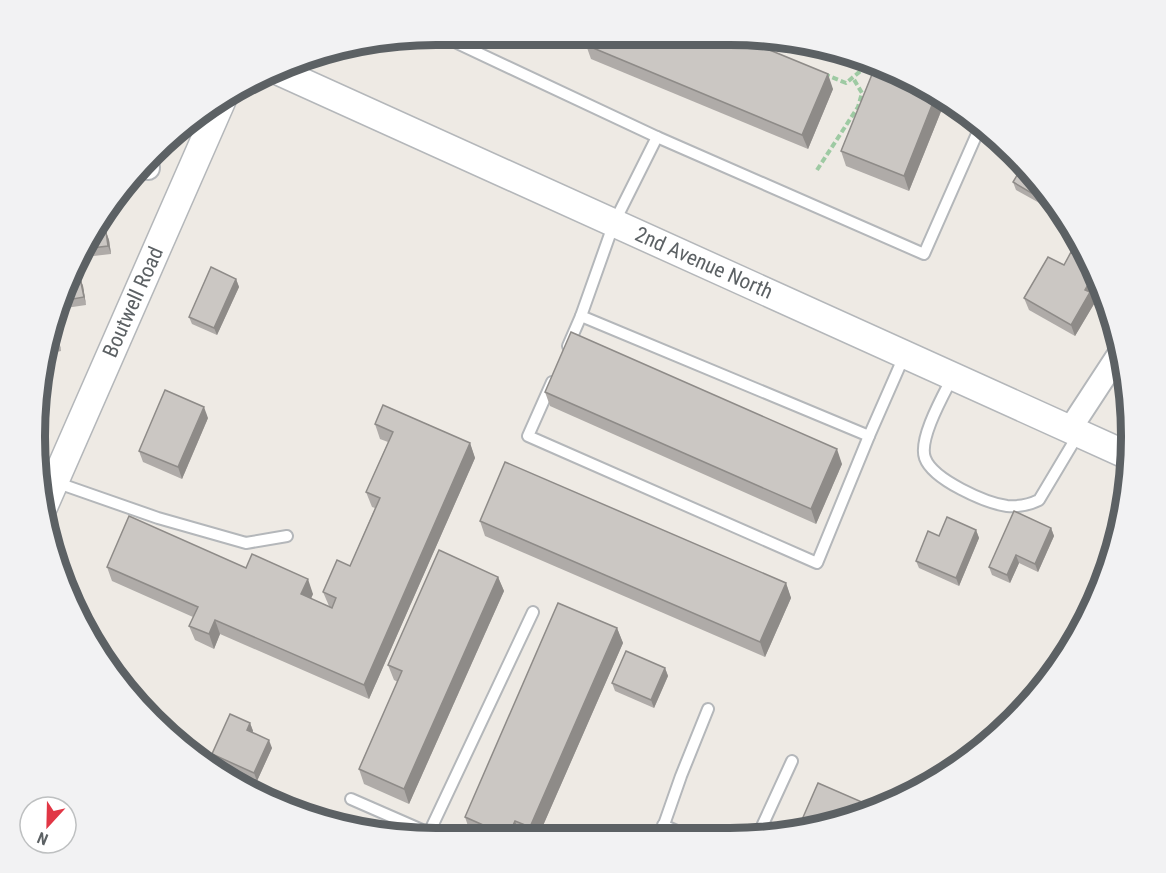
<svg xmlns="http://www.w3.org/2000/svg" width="1166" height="873" font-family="'Roboto Condensed',sans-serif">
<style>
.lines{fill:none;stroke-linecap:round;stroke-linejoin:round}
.service-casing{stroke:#b4b7ba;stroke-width:14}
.minor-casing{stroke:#b4b7ba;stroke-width:26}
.tertiary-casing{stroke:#b4b7ba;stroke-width:30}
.path{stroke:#9ecaa3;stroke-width:4;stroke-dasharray:6 3;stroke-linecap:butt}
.service{stroke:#fff;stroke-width:10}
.minor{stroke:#fff;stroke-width:22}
.tertiary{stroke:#fff;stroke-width:27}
.wall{fill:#afaba8}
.shaded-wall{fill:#8e8b88}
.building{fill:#cbc7c3;stroke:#8e8b88;stroke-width:1.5}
.labels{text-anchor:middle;stroke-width:6;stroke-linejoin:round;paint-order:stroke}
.street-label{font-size:21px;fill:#5c6164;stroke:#fff}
.rim{fill:none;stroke:#5c6164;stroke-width:8}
</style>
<rect width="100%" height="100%" fill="#eeeae4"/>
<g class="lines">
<g class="service-casing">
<g id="service">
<path d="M440,35L657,137L924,254L980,127"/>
<path d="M657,137L614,223L581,316L869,436L905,354"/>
<path d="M568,346L581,316"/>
<path d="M953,376C944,394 918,439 925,458C933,480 986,503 1007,506C1019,507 1029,505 1039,500L1079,433"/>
<path d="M552,382L528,436L817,563L869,436"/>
<path d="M55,482L158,518L246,543L287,536"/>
<path d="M351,799L438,837"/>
<path d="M663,825L688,836"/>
<path d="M758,835L792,761"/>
<path d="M660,836L681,776L708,709"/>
<path d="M427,837L533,612"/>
</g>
</g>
<g class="minor-casing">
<g id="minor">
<path d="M141,167L148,168"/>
<path d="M1070,429L1121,351"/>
</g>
</g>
<g class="tertiary-casing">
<g id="tertiary">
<path d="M278,71L1129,456"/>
<path d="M44,506L223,98"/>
</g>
</g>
<g class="path">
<path d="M824,74L846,83L869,64"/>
<path d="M817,170L858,107L862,93L853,78"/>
</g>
<use href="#service" class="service"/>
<use href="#minor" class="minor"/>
<use href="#tertiary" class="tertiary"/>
</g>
<g class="wall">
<path d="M530,35H556L552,44Z"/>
<path d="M586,45L833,89L808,149L591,59Z"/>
<path d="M875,67L946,99L909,191L846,166L841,151Z"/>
<path d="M1013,182L1049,192L1043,205L1016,190Z"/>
<path d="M106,232L109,240L111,254L76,258L94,234Z"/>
<path d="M1064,265L1092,298L1094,304L1075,336L1029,310L1024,298Z"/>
<path d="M80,278L83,286L86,305L59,309L69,280Z"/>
<path d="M236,279L239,287L217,335L192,324L189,317Z"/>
<path d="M54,322L57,329L61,351L43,355Z"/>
<path d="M41,377L44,385L47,397L40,399Z"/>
<path d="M545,392L842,464L816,524L550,406Z"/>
<path d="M208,418L182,479L143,462L139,451Z"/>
<path d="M375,424L470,443L475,458L369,699L220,634L214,649L195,640L189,626L193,617L112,581L107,567L246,568L313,594L311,599L329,606L323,592L350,566L375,508L372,507L366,492L388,442L380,439Z"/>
<path d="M480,521L786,583L791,598L765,657L485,536Z"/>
<path d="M1051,528L1054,536L1038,572L1019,563L1010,583L992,575L989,567Z"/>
<path d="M976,530L979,538L959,586L919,568L916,561L939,536Z"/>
<path d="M498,577L504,591L409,804L364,784L359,769L398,682L394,680L388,665Z"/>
<path d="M617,628L623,643L538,837H524L520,835V837H482L470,832L465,817Z"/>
<path d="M665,668L668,676L654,708L615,691L612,683Z"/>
<path d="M250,723L253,731L252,733L272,748L257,781L215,762L212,754Z"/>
</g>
<g class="shaded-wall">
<path d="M549,35H556L552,44Z"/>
<path d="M828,74L833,89L808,149L802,135Z"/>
<path d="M936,95L946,99L909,191L904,176Z"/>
<path d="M1045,189L1050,194L1043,205L1040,198Z"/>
<path d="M106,232L109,240L111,254L108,246Z"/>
<path d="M1095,273L1100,284L1092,298L1094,304L1075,336L1071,325L1085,290Z"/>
<path d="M80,278L83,286L86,305L84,297Z"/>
<path d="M236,279L239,287L217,335L214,328Z"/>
<path d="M54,322L57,329L61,351L59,344Z"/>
<path d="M42,377L47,397L44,390Z"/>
<path d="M204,407L208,418L182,479L178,467Z"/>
<path d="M470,443L475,458L369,699L364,685Z"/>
<path d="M837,449L842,464L816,524L811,509Z"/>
<path d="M1051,528L1054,536L1038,572L1035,564Z"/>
<path d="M976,530L979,538L959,586L956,578Z"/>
<path d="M1016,555L1019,563L1010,583L1007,575Z"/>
<path d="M498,577L504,591L409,804L404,789Z"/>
<path d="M308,579L313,594L306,609L301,594Z"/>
<path d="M786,583L791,598L765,657L760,642Z"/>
<path d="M215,620L220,634L214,649L209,634Z"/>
<path d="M617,628L623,643L538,837H534L530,827Z"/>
<path d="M665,668L668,676L654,708L651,700Z"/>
<path d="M250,723L253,731L250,738L247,730Z"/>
<path d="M269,740L272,748L257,781L254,773Z"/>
<path d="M515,821L520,835V837H509Z"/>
</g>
<g class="building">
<path d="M590,35H733L828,74L802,135L586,45Z"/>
<path d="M875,67L936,95L904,176L841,151Z"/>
<path d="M1022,167L1045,189L1040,198L1013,182Z"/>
<path d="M106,232L108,246L83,249L94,234Z"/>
<path d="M1071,252L1092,264L1095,273L1085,290L1090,292L1071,325L1024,298L1048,257L1064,265Z"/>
<path d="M211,267L236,279L214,328L189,317Z"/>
<path d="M80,278L84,297L62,301L69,280Z"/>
<path d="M54,322L59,344L46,346Z"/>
<path d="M571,332L837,449L811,509L545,392Z"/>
<path d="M41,377L44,390H40Z"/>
<path d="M165,390L204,407L178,467L139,451Z"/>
<path d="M383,405L470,443L364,685L215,620L209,634L189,626L198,607L107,567L129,516L246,568L252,554L308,579L301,594L332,608L336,598L323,592L337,560L350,566L380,498L366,492L393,432L375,424Z"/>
<path d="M505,462L786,583L760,642L480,521Z"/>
<path d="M1014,511L1051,528L1035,564L1016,555L1007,575L989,567Z"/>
<path d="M947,517L976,530L956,578L916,561L928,531L939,536Z"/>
<path d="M439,550L498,577L404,789L359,769L402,671L388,665Z"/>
<path d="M558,603L617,628L530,827L515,821L508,836L465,817Z"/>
<path d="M626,651L665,668L651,700L612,683Z"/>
<path d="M230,714L250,723L247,730L269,740L254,773L212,754Z"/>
<path d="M818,783L878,809L797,831Z"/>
</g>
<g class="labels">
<g class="street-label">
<text transform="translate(704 263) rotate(24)" y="7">2nd Avenue North</text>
<text transform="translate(133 302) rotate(-66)" y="7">Boutwell Road</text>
</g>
</g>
<path d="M0 0H1166V873H0ZM436 45H730A391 391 0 0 1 1121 436V437A391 391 0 0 1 730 828H436A391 391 0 0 1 45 437V436A391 391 0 0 1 436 45Z" fill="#f2f2f3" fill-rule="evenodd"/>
<path class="rim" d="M436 45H730A391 391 0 0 1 1121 436V437A391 391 0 0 1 730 828H436A391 391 0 0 1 45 437V436A391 391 0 0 1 436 45Z"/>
<g transform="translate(48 825) rotate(202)"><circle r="28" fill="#ffffff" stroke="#bec0c1" stroke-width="1.5"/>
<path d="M0-4.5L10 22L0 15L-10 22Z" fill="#e13645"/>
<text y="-9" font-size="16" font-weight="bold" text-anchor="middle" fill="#5c6164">N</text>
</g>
</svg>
